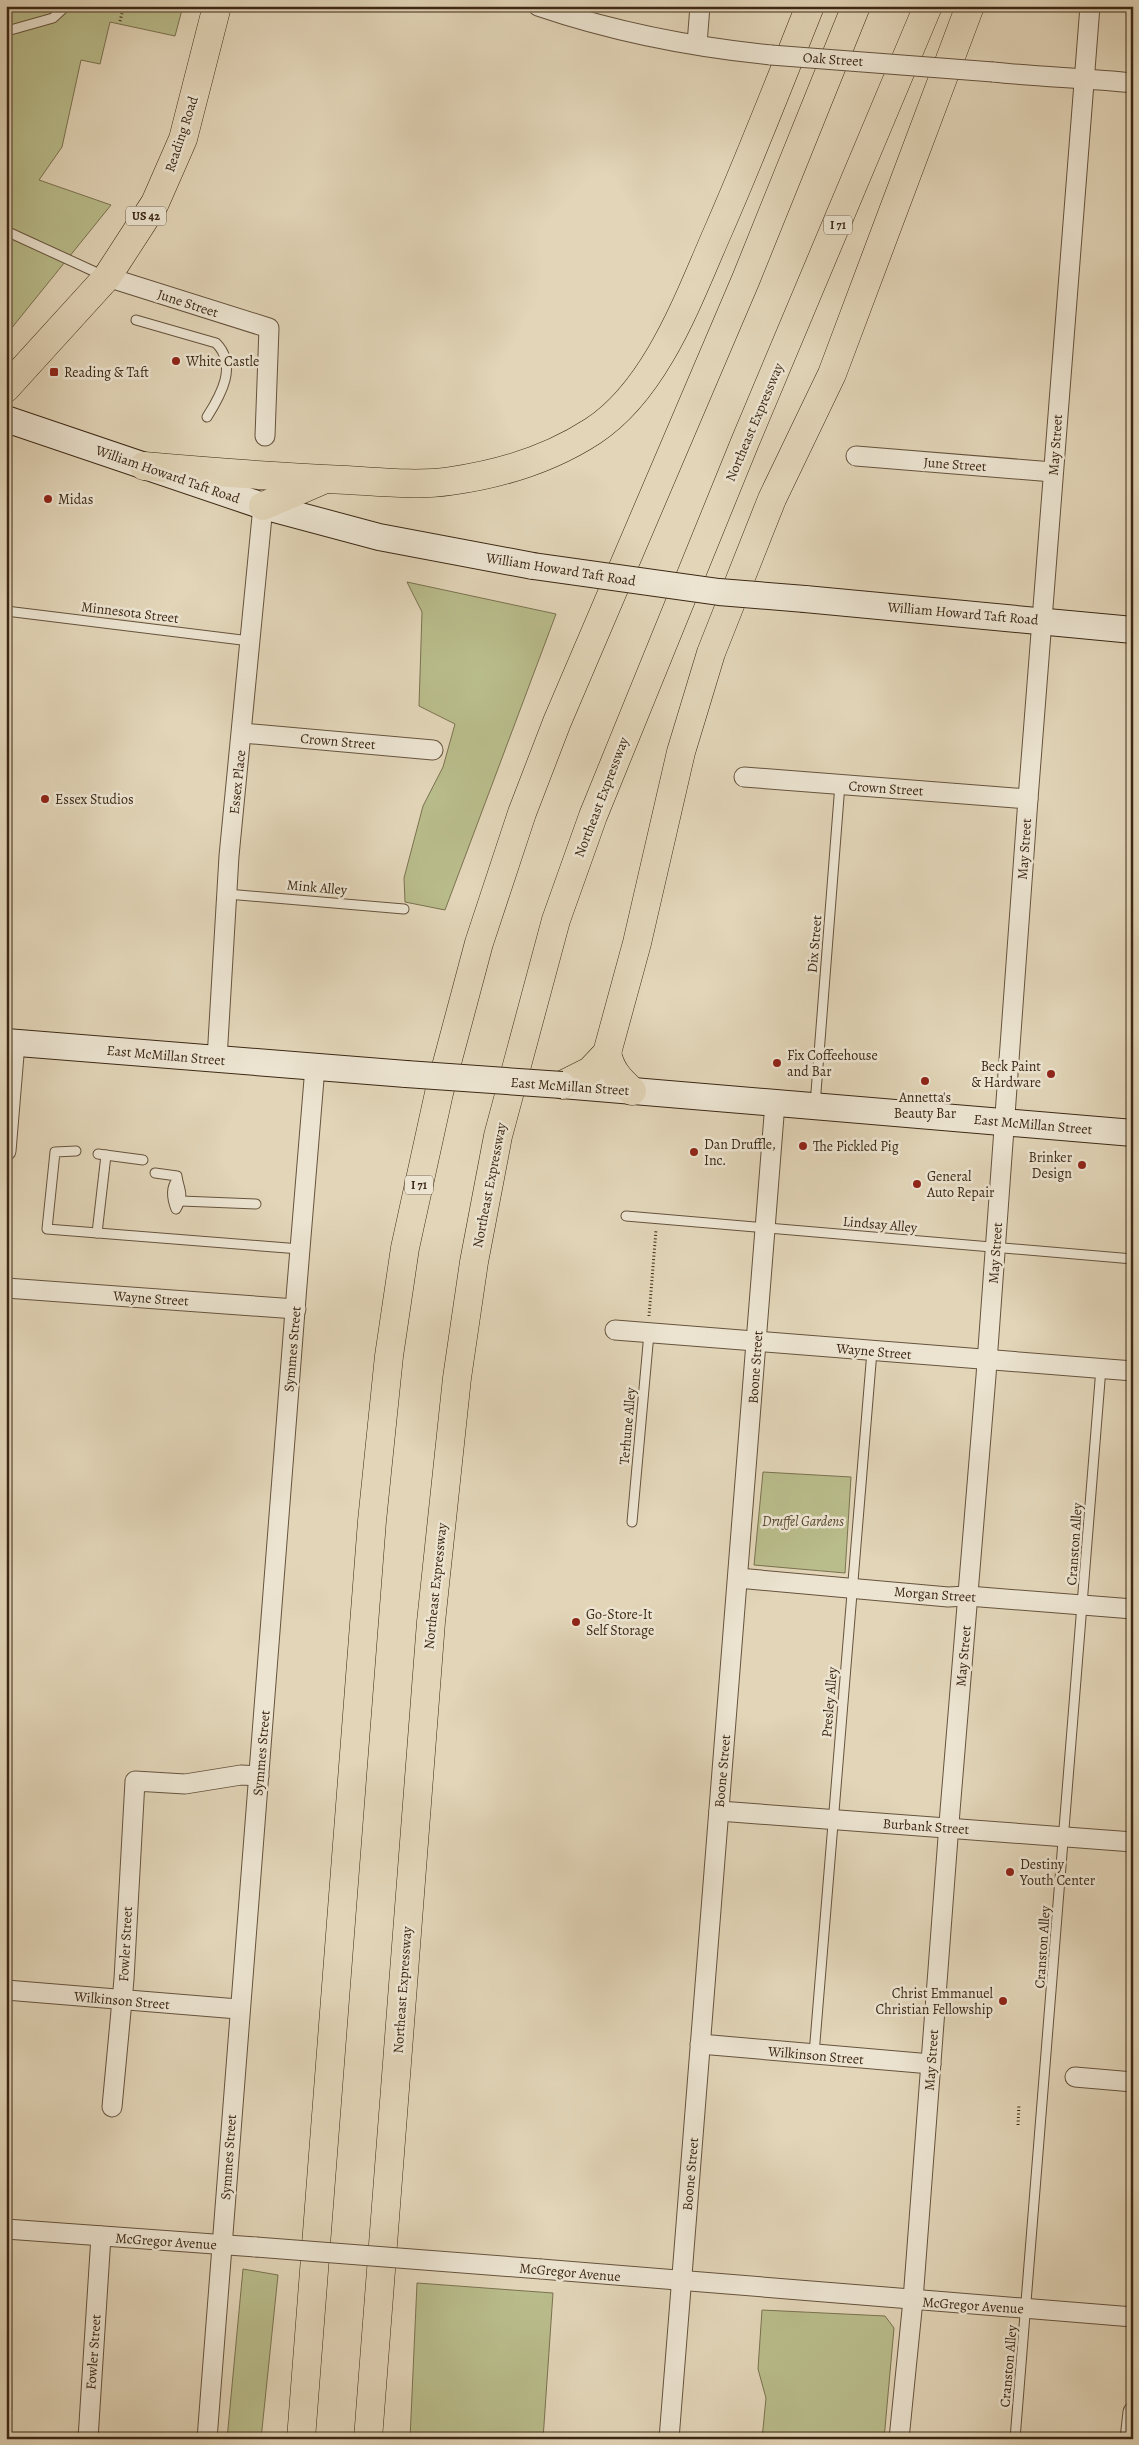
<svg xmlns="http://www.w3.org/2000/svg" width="1139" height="2445" font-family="Alegreya,serif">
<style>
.green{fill:#b9bc8b;stroke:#7a7250}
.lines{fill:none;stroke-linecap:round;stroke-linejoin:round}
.lane-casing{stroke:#66533d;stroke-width:11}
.street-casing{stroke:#66533d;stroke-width:21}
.secondary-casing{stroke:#3c2814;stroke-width:28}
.primary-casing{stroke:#3c2814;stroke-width:29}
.highway-casing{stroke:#3c2814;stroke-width:29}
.path{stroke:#3c2814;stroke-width:3;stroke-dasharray:1 2.5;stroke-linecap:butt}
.lane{stroke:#ece4d1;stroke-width:9}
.street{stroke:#ece4d1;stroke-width:19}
.secondary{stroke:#ece4d1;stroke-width:26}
.primary{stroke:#e2d5b8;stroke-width:28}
.highway{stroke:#e2d5b8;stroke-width:28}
.street-bridge-casing{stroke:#66533d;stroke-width:21;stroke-linecap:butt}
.secondary-bridge-casing{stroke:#3c2814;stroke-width:28;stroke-linecap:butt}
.street-bridge{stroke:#ece4d1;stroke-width:19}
.secondary-bridge{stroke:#ece4d1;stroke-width:26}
.poi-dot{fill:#8f2418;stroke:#ece4d1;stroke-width:2}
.labels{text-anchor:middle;stroke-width:5;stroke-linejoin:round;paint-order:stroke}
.shield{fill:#ece4d1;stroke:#71604d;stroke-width:1}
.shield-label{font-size:12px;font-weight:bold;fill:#3c2814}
.street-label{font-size:14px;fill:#3c2814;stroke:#ece4d1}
.poi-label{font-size:14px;fill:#3c2814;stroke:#ece4d1;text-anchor:start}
.park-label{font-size:14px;font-style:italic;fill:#55462c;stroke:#ece4d1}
</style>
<rect width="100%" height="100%" fill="#e2d5b8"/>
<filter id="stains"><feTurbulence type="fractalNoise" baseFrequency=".004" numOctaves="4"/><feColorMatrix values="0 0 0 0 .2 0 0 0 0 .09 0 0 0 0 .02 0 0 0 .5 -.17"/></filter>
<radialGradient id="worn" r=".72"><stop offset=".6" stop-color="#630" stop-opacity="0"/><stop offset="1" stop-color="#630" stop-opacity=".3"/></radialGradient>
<g class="green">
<path d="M6,6H183L175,36L110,22L100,64L81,60L62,147L39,180L111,205L6,335Z"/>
<path d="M407,582L556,614L445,910L405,902L404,878L423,806L443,767L455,724L419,706L422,612Z"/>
<path d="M763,1472L851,1477L845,1573L754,1565Z"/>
<path d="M243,2269L278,2275L261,2439H227Z"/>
<path d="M417,2283L553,2293L543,2439H410Z"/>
<path d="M762,2310L885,2316L894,2328L884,2439H762L766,2398L758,2369Z"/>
<path d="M11,2333L12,2410L6,2412V2334Z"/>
</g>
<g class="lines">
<g class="lane-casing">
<g id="lane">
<path d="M7,31L53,18L66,6"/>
<path d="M6,51V27"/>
<path d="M6,231L104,276"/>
<path d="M136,320L216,343C238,365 221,395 207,417"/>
<path d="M6,611L250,641"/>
<path d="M227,894L404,909"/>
<path d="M815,1105L840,784"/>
<path d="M76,1151L55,1152L47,1229L300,1249"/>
<path d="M98,1154L143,1160"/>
<path d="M155,1173L177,1176C179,1191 185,1193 176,1209C172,1199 170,1189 177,1180"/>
<path d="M181,1201L256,1204"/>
<path d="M626,1216L1133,1259"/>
<path d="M97,1233L106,1155"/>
<path d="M632,1522L649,1333"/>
<path d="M814,2054L872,1351"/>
<path d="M1015,2439L1101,1368"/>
</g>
</g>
<g class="street-casing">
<g id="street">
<path d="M538,6C614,32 692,47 771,55"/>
<path d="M697,44L700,6"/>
<path d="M993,72C1040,77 1086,78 1133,83"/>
<path d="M107,277L269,328L265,436"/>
<path d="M856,456L1053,472"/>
<path d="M242,733L433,750"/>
<path d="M744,777L1028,799"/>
<path d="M217,1059L229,856L263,506"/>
<path d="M6,1151L15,1043"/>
<path d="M6,1288L296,1309"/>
<path d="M615,1330L1133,1371"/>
<path d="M738,1578L948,1597L968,1596L1133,1609"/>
<path d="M719,1811L1133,1842"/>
<path d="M6,1990L238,2009"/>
<path d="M700,2044L931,2064"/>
<path d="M1075,2077L1133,2082"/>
<path d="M112,2107L124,1979L135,1781L185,1784L241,1775L259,1776"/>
<path d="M6,2229L256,2247"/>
<path d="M541,2269L1133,2317"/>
<path d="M88,2439L101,2236"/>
<path d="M207,2439C241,1981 277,1524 315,1067"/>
<path d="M669,2439L775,1103"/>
<path d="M899,2439L913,2300L950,1811L986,1376L1028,799L1090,6"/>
<path d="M1130,2439L1133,2412"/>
</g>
</g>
<g class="secondary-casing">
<g id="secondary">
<path d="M6,419L263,506L379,537L533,566"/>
<path d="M805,599L1133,630"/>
<path d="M6,1042L406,1074"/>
<path d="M562,1085L1133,1133"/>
</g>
</g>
<g class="primary-casing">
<path id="primary" d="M6,388L107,277L155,203L183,139L217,6"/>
</g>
<g class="highway-casing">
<g id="highway">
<path d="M144,466C212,472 280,477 347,480C381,482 418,486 451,481C501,474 550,459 593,431C657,389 689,297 719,229C751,156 780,81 810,6"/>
<path d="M263,506L321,481"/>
<path d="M607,1053C611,1071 619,1079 632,1091"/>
<path d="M562,1085L590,1071L607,1053L637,943L681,752L711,653L772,499L832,374L970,6"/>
<path d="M301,2439L372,1521L389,1356L405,1248L439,1093L479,943L522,813L557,722L746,279L856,6"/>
<path d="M368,2439L431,1622L457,1378L474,1262L498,1136L556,920L593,816L745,442L928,6"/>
</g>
</g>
<g class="path">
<path d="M120,21L124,6"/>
<path d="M649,1316L656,1230"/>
<path d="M1018,2125L1019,2104"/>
</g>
<use href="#lane" class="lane"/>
<use href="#street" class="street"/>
<use href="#secondary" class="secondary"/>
<use href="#primary" class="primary"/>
<use href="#highway" class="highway"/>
<g class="street-bridge-casing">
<g id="street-bridge">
<path d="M771,55L993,72"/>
<path d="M256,2247L541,2269"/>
</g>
</g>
<g class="secondary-bridge-casing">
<g id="secondary-bridge">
<path d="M533,566L719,592L805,599"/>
<path d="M406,1074L562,1085"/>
</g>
</g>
<use href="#street-bridge" class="street-bridge"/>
<use href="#secondary-bridge" class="secondary-bridge"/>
</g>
<g class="poi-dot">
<circle cx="176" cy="361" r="5"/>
<rect x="49" y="367" width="10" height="10" rx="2.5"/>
<circle cx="48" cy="499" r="5"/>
<circle cx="45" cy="799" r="5"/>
<circle cx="777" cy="1063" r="5"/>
<circle cx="1051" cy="1074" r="5"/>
<circle cx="925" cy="1081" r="5"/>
<circle cx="803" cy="1146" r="5"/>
<circle cx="694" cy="1152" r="5"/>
<circle cx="1082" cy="1165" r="5"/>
<circle cx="917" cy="1184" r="5"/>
<circle cx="576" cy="1622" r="5"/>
<circle cx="1010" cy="1872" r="5"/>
<circle cx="1003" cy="2001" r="5"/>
</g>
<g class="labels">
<g class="shield">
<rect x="126" y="206.5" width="40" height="19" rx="4"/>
<rect x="824" y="215.5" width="28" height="19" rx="4"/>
<rect x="405" y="1175.5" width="28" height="19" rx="4"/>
</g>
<g class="shield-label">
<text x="146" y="220">US 42</text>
<text x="838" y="229">I 71</text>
<text x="419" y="1189">I 71</text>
</g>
<g class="street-label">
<text transform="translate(833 59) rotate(4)" y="5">Oak Street</text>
<text transform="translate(181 134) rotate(-72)" y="5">Reading Road</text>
<text transform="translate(188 303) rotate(18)" y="5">June Street</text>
<text transform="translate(754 422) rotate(-67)" y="5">Northeast Expressway</text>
<text transform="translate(1055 445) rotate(-86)" y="5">May Street</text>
<text transform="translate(955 464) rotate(4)" y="5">June Street</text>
<text transform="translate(168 474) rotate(19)" y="5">William Howard Taft Road</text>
<text transform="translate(561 569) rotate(9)" y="5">William Howard Taft Road</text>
<text transform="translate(130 612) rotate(7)" y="5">Minnesota Street</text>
<text transform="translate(963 613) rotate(5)" y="5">William Howard Taft Road</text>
<text transform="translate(338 741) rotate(5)" y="5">Crown Street</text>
<text transform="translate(237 782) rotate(-84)" y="5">Essex Place</text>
<text transform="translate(886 788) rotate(4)" y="5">Crown Street</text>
<text transform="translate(601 797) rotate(-69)" y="5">Northeast Expressway</text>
<text transform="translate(1024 849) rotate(-86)" y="5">May Street</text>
<text transform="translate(317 887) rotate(5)" y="5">Mink Alley</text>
<text transform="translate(814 944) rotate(-85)" y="5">Dix Street</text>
<text transform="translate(166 1055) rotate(5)" y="5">East McMillan Street</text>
<text transform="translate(570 1086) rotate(4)" y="5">East McMillan Street</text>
<text transform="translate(1033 1124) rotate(5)" y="5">East McMillan Street</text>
<text transform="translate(489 1185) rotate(-79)" y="5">Northeast Expressway</text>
<text transform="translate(880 1224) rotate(5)" y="5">Lindsay Alley</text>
<text transform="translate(995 1253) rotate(-86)" y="5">May Street</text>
<text transform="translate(151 1298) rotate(4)" y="5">Wayne Street</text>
<text transform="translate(292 1349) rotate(-85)" y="5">Symmes Street</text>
<text transform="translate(874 1351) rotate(5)" y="5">Wayne Street</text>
<text transform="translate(755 1367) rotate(-86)" y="5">Boone Street</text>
<text transform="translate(627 1426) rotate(-85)" y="5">Terhune Alley</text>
<text transform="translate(1074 1544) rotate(-86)" y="5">Cranston Alley</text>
<text transform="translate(435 1586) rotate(-84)" y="5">Northeast Expressway</text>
<text transform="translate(935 1594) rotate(4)" y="5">Morgan Street</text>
<text transform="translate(963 1656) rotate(-85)" y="5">May Street</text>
<text transform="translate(829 1702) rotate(-85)" y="5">Presley Alley</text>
<text transform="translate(261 1753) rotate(-85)" y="5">Symmes Street</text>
<text transform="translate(722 1771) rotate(-85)" y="5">Boone Street</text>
<text transform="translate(926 1826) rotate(4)" y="5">Burbank Street</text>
<text transform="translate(125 1944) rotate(-87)" y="5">Fowler Street</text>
<text transform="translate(1042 1947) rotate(-86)" y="5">Cranston Alley</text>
<text transform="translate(402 1990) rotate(-86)" y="5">Northeast Expressway</text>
<text transform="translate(122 2000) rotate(5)" y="5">Wilkinson Street</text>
<text transform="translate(816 2055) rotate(5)" y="5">Wilkinson Street</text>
<text transform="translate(931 2060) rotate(-86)" y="5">May Street</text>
<text transform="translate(228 2157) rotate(-86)" y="5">Symmes Street</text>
<text transform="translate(690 2174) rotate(-85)" y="5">Boone Street</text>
<text transform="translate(166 2241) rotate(4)" y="5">McGregor Avenue</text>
<text transform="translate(570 2272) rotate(5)" y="5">McGregor Avenue</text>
<text transform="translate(973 2305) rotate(4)" y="5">McGregor Avenue</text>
<text transform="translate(93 2352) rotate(-86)" y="5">Fowler Street</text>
<text transform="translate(1008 2366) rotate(-85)" y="5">Cranston Alley</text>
</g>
<g class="poi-label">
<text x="186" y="366">White Castle</text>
<text x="64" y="377">Reading &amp; Taft</text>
<text x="58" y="504">Midas</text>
<text x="55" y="804">Essex Studios</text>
<text x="787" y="1060">Fix Coffeehouse<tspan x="787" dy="16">and Bar</tspan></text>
<text x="1041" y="1071" text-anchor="end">Beck Paint<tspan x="1041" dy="16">&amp; Hardware</tspan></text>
<text x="925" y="1102" text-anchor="middle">Annetta's<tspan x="925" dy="16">Beauty Bar</tspan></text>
<text x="704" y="1149">Dan Druffle,<tspan x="704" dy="16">Inc.</tspan></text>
<text x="813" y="1151">The Pickled Pig</text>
<text x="1072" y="1162" text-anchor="end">Brinker<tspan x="1072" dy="16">Design</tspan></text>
<text x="927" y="1181">General<tspan x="927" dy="16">Auto Repair</tspan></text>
<text x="586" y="1619">Go-Store-It<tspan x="586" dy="16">Self Storage</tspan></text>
<text x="1020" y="1869">Destiny<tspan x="1020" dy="16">Youth Center</tspan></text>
<text x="993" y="1998" text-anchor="end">Christ Emmanuel<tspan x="993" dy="16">Christian Fellowship</tspan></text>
</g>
<g class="park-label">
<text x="803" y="1526">Druffel Gardens</text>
</g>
</g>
<rect width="1139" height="2445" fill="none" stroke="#e2d5b8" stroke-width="25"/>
<rect x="8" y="8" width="1124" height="2430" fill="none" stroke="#3c2814" stroke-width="2.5"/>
<rect x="12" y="12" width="1114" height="2420" fill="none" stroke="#3c2814"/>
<rect width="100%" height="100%" filter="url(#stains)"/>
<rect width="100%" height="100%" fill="url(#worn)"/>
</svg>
